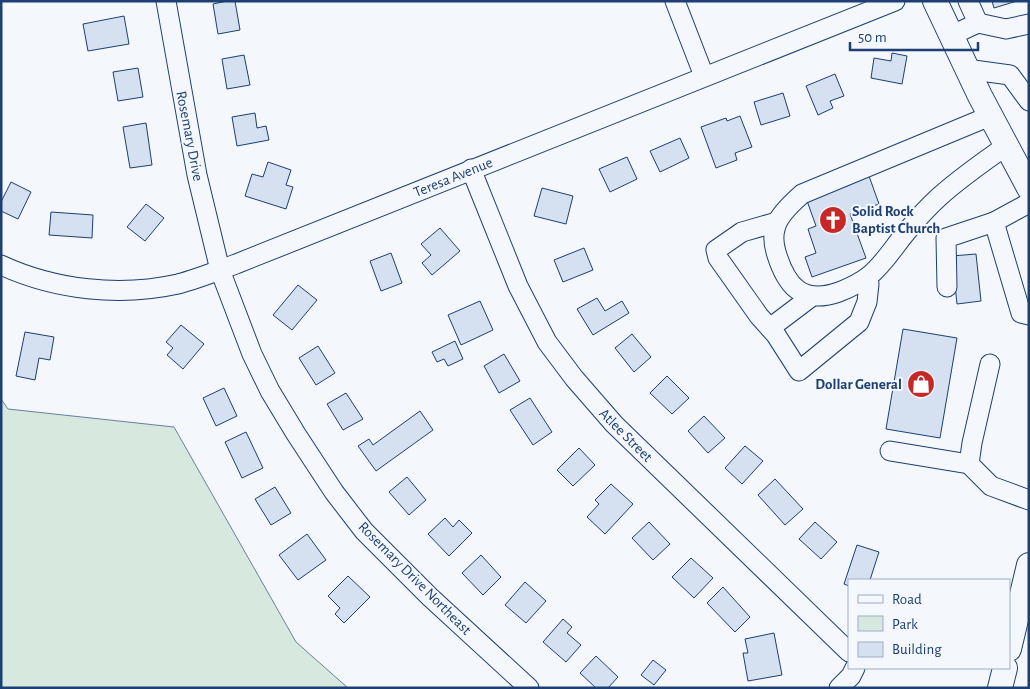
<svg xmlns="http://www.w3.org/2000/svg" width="1030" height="689" font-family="'Alegreya Sans',sans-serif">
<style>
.green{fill:#d7e8df;stroke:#687fa3}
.building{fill:#d5e0f0;stroke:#1d3f73}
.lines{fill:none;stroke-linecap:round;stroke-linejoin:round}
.minor-casing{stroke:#1d3f73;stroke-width:21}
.major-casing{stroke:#1d3f73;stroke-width:26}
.minor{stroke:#f4f7fb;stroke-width:19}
.major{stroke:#f4f7fb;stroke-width:24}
.labels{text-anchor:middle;stroke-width:4;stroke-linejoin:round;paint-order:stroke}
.street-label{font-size:15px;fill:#1d3f73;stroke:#f4f7fb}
.poi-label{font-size:15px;font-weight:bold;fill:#1d3f73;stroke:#f4f7fb;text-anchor:start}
</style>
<rect width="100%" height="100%" fill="#f4f7fb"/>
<path class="green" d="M1,399L8,409L174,427L296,642L348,688H1Z"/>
<g class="building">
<path d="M227,1H235L240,30L218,34L213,4Z"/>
<path d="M992,1H1017L994,8Z"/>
<path d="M124,16L129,44L88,51L83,24Z"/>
<path d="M892,53L907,56L902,84L871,78L874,58L891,61Z"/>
<path d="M244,55L250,85L227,89L222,59Z"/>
<path d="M138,68L143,97L118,101L113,72Z"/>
<path d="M835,74L844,96L830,101L833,108L818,115L806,86Z"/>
<path d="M783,93L790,116L761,125L754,102Z"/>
<path d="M255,113L257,128L266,126L269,140L237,146L232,117Z"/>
<path d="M740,116L752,147L735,153L737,160L716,168L701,127L726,118L727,121Z"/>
<path d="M146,123L152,165L130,168L123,127Z"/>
<path d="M680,138L689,158L660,172L650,151Z"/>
<path d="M627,157L637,179L610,192L599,169Z"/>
<path d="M268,162L291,170L286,185L293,187L286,209L245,196L252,174L263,177Z"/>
<path d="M869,176L879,204L850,214L866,258L812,277L805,257L816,253L808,229L816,226L806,198Z"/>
<path d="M11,182L31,192L18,219L1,211V202Z"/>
<path d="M542,188L573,196L566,224L534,216Z"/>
<path d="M146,204L164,218L145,241L127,227Z"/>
<path d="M51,212L93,215L92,238L49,235Z"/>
<path d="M440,228L460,251L432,275L422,263L431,255L421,244Z"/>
<path d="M584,248L593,270L563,282L554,260Z"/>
<path d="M391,253L402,283L381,291L370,261Z"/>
<path d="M976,254L981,301L957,304L952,256Z"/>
<path d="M298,285L317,300L292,330L273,315Z"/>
<path d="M597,298L605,311L622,301L629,313L593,335L577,309Z"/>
<path d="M480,301L493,330L461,345L448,315Z"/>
<path d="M181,325L204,344L183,369L167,355L173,348L166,342Z"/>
<path d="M903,329L957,338L940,438L886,429Z"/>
<path d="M25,332L54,337L50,360L39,358L35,380L16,376Z"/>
<path d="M632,334L651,357L634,372L615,348Z"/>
<path d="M455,341L463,359L448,366L444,359L437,362L432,352Z"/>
<path d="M318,346L335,373L316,385L299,358Z"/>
<path d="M504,354L520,381L499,393L484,366Z"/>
<path d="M667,376L689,398L672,414L650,393Z"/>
<path d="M224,388L237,416L216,426L203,398Z"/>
<path d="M346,393L363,419L343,430L327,404Z"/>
<path d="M530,398L552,432L533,445L510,410Z"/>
<path d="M420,411L433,430L376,471L358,446L369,439L373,445Z"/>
<path d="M704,416L725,438L708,453L688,431Z"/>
<path d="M246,432L263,468L242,478L225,442Z"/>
<path d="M745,446L763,461L742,484L725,468Z"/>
<path d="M579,448L595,465L573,486L557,470Z"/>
<path d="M407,477L426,500L409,515L389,492Z"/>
<path d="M775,479L803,509L785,525L758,495Z"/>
<path d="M611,484L633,504L605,534L587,517L599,504L595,500Z"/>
<path d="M275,487L291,513L271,525L255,499Z"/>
<path d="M445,518L453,527L459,520L472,533L449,556L428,534Z"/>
<path d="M649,522L670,544L653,560L632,538Z"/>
<path d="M815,522L837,542L821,559L799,539Z"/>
<path d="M307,534L326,560L298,580L279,555Z"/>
<path d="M857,545L879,552L870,580H849V586L844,584Z"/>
<path d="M481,555L501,577L483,595L462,573Z"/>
<path d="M691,558L713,578L694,598L672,577Z"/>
<path d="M348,576L370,597L344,623L335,614L340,608L328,596Z"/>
<path d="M525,582L546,601L526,623L505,605Z"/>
<path d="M723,587L750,617L735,632L707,603Z"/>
<path d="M563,619L572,627L567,633L581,645L566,662L543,642Z"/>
<path d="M774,633L782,675L748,681L743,653H748L745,639Z"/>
<path d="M596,656L618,677L608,688H596L580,673Z"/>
<path d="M653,660L666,670L654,685L641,675Z"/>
</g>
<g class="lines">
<g class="minor-casing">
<g id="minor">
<path d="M166,1L197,175L220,270L252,354L270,391L296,434L334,492L364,531L430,597L529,688"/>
<path d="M675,1L704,76"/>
<path d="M978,23L1006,29L1029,24"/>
<path d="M950,36L978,23L968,1"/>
<path d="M966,69L1010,75L1029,101"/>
<path d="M990,116L802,194C783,211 768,225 776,252C786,286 802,305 839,292C849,288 860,283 869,276C885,263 895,245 908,230C918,218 928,207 939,197C960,178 983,162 1006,146"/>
<path d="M471,169L518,286L547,342L574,378L614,424L849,652"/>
<path d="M1029,203L994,222L1021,313L1029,315"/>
<path d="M777,222L742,232L716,250L718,258L759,316L776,335L799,371L859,322L867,302L869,284L868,277"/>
<path d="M1,265C55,290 120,297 178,284C197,279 217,271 236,264L895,1"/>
<path d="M947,287L946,238L994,222"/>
<path d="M770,328L811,297"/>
<path d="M990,364L972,443L969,464L991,486L1029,500"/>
<path d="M890,451L969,464"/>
<path d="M839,688L851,676L855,668"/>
</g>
</g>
<g class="major-casing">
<g id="major">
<path d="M935,1L980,96L1029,188"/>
<path d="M1009,649L1029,565"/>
<path d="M1000,688L1005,668"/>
</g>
</g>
<use href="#minor" class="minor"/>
<use href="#major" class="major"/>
</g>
<defs>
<g id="church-disc" transform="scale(1.4375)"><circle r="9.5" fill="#c62828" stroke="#f4f7fb"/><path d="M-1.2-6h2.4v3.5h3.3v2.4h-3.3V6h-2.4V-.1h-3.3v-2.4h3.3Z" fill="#fff"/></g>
<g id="shop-disc" transform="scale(1.4375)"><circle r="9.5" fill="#c62828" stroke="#f4f7fb"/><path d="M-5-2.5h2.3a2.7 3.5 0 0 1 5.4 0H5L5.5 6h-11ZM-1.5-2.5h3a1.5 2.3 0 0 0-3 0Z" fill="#fff"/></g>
</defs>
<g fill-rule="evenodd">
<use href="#church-disc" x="833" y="220"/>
<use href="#shop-disc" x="921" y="384"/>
</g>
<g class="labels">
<g class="street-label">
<text transform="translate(190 136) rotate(79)" y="5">Rosemary Drive</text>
<text transform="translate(453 177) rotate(-22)" y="5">Teresa Avenue</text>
<text transform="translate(626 435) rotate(45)" y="5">Atlee Street</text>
<text transform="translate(415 578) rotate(45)" y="5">Rosemary Drive Northeast</text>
</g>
<g class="poi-label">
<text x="852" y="216">Solid Rock<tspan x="852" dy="17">Baptist Church</tspan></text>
<text x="902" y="389" text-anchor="end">Dollar General</text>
</g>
</g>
<rect width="1030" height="689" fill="none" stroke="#1d3f73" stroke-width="5"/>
<rect x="848" y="579" width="162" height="90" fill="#f4f7fb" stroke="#9eadc5"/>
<rect x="858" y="595" width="25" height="8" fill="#f4f7fb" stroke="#9eadc5"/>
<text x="892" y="604" font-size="15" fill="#1d3f73">Road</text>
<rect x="858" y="616" width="25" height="15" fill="#d7e8df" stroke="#9eadc5"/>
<text x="892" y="629" font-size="15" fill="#1d3f73">Park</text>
<rect x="858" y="642" width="25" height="15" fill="#d5e0f0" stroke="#9eadc5"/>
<text x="892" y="654" font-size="15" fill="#1d3f73">Building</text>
<path d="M850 42v8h128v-8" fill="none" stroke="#1d3f73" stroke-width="2.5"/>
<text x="858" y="42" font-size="15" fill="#1d3f73" stroke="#f4f7fb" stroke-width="4" paint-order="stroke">50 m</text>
</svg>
